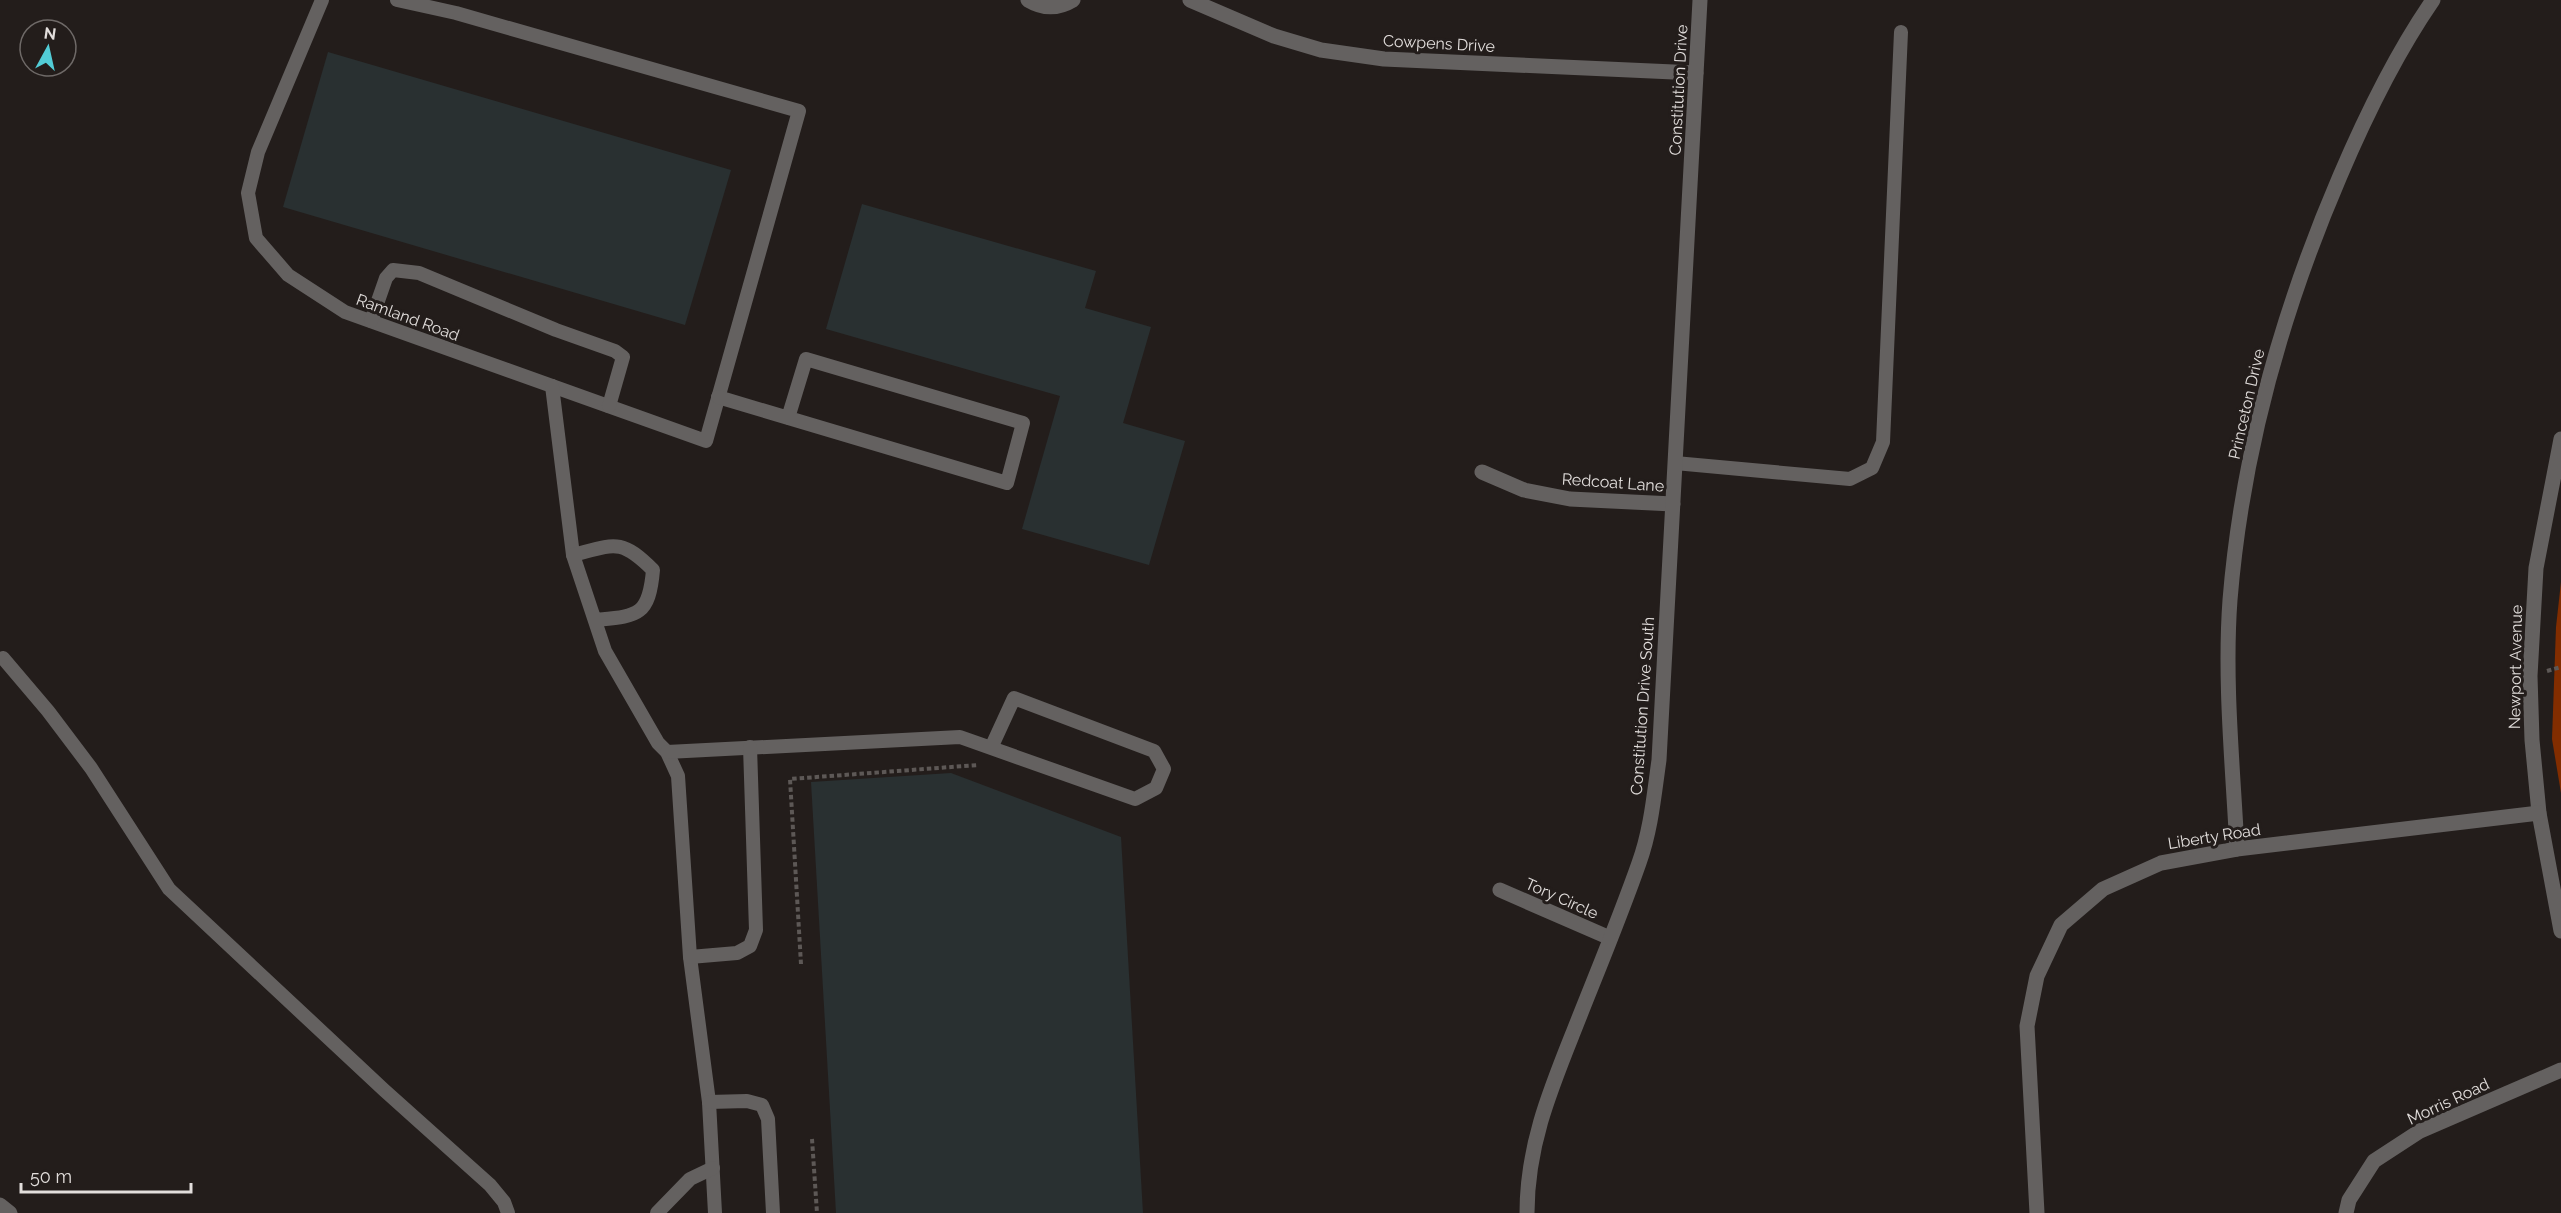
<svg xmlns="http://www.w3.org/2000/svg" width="2561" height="1213" font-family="Raleway,sans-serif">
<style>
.forest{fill:#822d00}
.building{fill:#293031}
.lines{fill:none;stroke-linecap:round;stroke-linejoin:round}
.path{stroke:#5d5856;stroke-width:4;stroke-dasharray:4.5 3;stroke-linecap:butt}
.service{stroke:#646160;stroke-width:14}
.minor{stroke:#646160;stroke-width:15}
.labels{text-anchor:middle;stroke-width:6;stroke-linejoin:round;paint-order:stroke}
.street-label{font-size:16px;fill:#e2dedc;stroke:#231d1b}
</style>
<rect width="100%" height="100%" fill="#231d1b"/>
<path class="forest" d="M2561,582V793L2552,739L2556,627Z"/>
<g class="building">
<path d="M328,52L731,170L685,325L283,207Z"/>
<path d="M862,204L1096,271L1085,308L1151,327L1123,423L1185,441L1149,565L1022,529L1060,396L826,329Z"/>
<path d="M951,773L1121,837L1143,1213H836L811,782Z"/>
</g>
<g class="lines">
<g class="path">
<path d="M2547,671L2561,667"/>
<path d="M801,964L790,779L978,765"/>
<path d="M812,1139L817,1213"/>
</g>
<g class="service">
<path d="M322,0L258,152L248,193L256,238L288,275L345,312L706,441L799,111L456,13L397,0"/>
<path d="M371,321L386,278L393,270L419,273L556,330L615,351L623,357L609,406"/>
<path d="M552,386L573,555"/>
<path d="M718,397L1007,483L1023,423L806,359L788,418"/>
<path d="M1675,463L1850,479L1872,468L1883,442L1901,32"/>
<path d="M595,620C637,616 649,617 653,570C621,538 615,544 573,555L605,651L658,743L667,752L678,776L690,957L709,1102L715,1213"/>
<path d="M3,658L48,711L91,768L169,889L384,1090L490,1185L504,1202L508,1213"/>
<path d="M667,752L960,737L1135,799L1156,788L1164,769L1154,751L1014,698L991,748"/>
<path d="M690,957L737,953L750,946L756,930L750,747"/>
<path d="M709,1102L747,1101L762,1105L768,1119L773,1213"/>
<path d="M657,1213L690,1179L713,1168"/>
</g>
<g class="minor">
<path d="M1028,0C1043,9 1058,9 1073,0"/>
<path d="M1190,0L1274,36L1321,50L1384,59L1696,73"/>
<path d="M2561,439L2536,568L2530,676L2532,740L2539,813L2561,931"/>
<path d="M1482,472L1524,490L1570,499L1673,504"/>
<path d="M2237,849C2233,768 2224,681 2230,600C2242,453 2282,311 2340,176C2366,115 2395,55 2433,0"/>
<path d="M1500,890L1610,938"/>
<path d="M0,1205L10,1213"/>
<path d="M1527,1213C1527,1147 1549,1093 1573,1033C1595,977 1619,920 1639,863C1651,830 1654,795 1659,760L1700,0"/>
<path d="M2037,1213L2027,1026L2037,976L2061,925L2103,889L2161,863L2237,849L2539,813"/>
<path d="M2346,1213L2349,1200L2374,1161L2420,1131L2561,1070"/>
</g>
</g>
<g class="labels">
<g class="street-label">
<text transform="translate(1439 43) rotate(3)" y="6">Cowpens Drive</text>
<text transform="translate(1678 90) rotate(-87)" y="6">Constitution Drive</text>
<text transform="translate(408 317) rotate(20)" y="6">Ramland Road</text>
<text transform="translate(2246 404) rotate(-77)" y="6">Princeton Drive</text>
<text transform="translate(1613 482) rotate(4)" y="6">Redcoat Lane</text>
<text transform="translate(2515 667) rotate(-89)" y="6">Newport Avenue</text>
<text transform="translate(1642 706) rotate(-86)" y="6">Constitution Drive South</text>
<text transform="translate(2214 836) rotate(-9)" y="6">Liberty Road</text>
<text transform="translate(1562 898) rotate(24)" y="6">Tory Circle</text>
<text transform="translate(2448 1101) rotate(-25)" y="6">Morris Road</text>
</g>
</g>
<g transform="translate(48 48) rotate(8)"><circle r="28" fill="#231d1b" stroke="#6f6a68" stroke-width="1.5"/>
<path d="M0-4.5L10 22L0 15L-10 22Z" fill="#52ccd6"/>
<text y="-9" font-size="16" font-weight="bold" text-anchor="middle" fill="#e2dedc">N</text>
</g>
<path d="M21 1183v9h170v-9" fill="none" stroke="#e2dedc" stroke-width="3"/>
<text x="30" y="1183" font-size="18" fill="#e2dedc" stroke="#231d1b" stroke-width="4.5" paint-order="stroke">50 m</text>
</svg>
